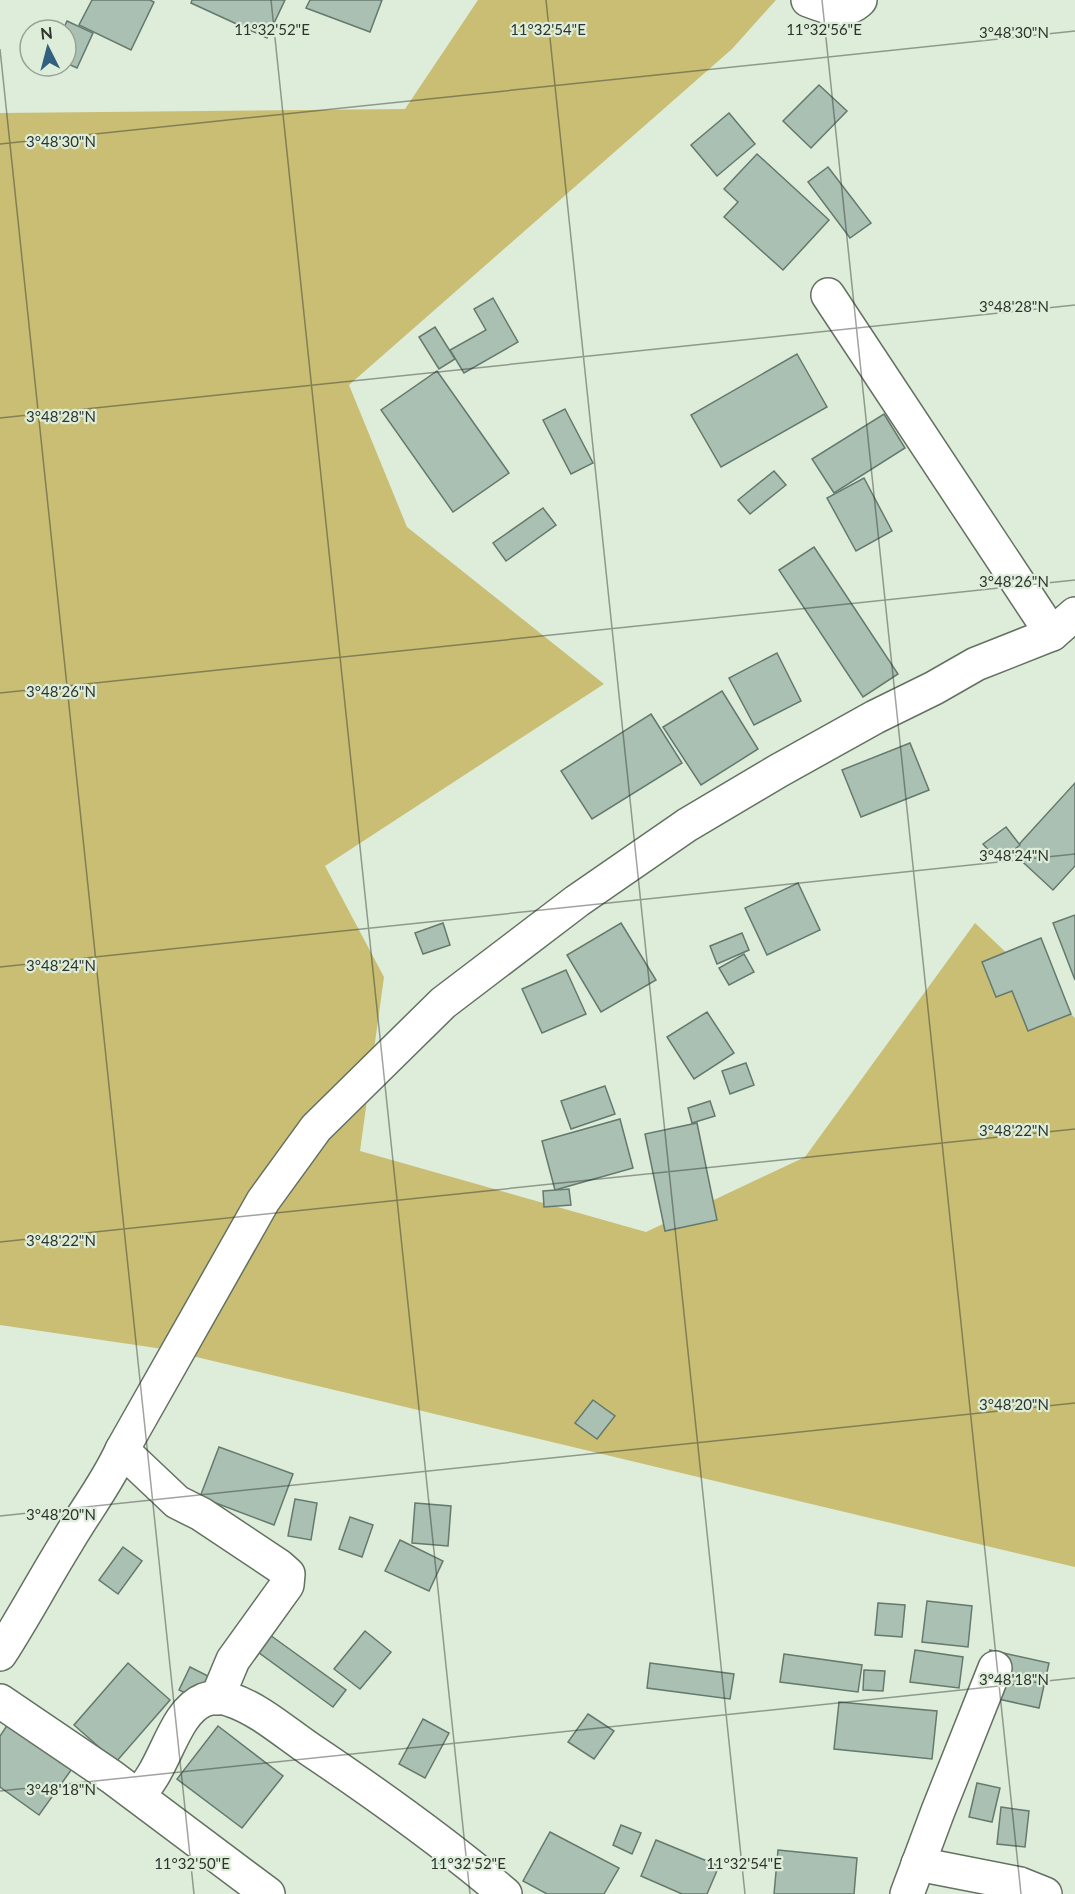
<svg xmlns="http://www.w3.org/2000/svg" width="1075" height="1894" font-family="Lato,sans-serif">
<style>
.green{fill:#c9be74}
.building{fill:#a9c0b3;stroke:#65796d;stroke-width:1.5}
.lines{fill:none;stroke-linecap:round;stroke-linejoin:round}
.minor-casing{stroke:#637160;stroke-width:36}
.minor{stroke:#fff;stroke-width:33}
.ticks{fill:none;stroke:#2e342d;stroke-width:1.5;stroke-opacity:0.45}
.ticks-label{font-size:15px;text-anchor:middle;fill:#2e342d;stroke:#ddedda;stroke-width:4.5;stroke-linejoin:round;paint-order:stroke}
</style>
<rect width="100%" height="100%" fill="#ddedda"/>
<path class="green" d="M478,0H776L732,49L349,385L407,527L604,684L325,866L384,977L360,1151L646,1232L805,1157L975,923L1075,1018V1567L163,1349L0,1325V113L405,109Z"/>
<g class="building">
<path d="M92,0H150L154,2L131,50L79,25Z"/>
<path d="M192,0H285L267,38L191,3Z"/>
<path d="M310,0H382L370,32L306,8Z"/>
<path d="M67,21L93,33L77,68L66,63V30H63Z"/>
<path d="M819,85L847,111L811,148L783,121Z"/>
<path d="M729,113L755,144L717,176L691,145Z"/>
<path d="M757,154L829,220L783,270L724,217L738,202L724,189Z"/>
<path d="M828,167L871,223L850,238L808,182Z"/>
<path d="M493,298L518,342L464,373L450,350L486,330L474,309Z"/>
<path d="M435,327L455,359L439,369L419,337Z"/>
<path d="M797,354L827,407L721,467L691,415Z"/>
<path d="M437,371L509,473L453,512L381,410Z"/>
<path d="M565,409L593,463L571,474L543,420Z"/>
<path d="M884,414L905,448L834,493L812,459Z"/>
<path d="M774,471L786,485L750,514L738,500Z"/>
<path d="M864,478L892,531L856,551L827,498Z"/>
<path d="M543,508L556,525L506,561L493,543Z"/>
<path d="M814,547L898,674L863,697L779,570Z"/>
<path d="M777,653L801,701L754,725L729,678Z"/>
<path d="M722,691L758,749L701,785L663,727Z"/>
<path d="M651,714L682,763L592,819L561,771Z"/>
<path d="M910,743L929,790L861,817L842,770Z"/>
<path d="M1075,783V866L1053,890L1012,852Z"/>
<path d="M1006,827L1020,845L999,862L983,844Z"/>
<path d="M798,883L820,930L767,955L745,908Z"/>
<path d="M1075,915V980L1053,923Z"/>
<path d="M443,923L450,945L423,954L415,933Z"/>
<path d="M621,923L656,980L601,1012L567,955Z"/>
<path d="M742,933L749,950L717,964L710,946Z"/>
<path d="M1041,938L1071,1014L1028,1031L1012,991L996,997L982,962Z"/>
<path d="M744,954L754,972L729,985L719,968Z"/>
<path d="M566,970L586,1014L542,1033L522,989Z"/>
<path d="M707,1012L734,1053L694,1079L667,1037Z"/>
<path d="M746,1063L754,1085L730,1094L722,1071Z"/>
<path d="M605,1086L615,1114L571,1129L561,1101Z"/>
<path d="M710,1101L715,1116L692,1123L688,1108Z"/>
<path d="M620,1119L633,1168L555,1190L542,1141Z"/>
<path d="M697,1123L717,1220L665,1231L645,1134Z"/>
<path d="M569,1189L571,1205L544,1207L543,1191Z"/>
<path d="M593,1400L615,1416L597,1439L575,1423Z"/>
<path d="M219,1447L293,1474L274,1525L200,1497Z"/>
<path d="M295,1499L317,1503L311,1540L288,1536Z"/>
<path d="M415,1503L451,1506L448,1546L412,1543Z"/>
<path d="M350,1517L373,1525L362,1557L339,1549Z"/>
<path d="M400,1540L443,1561L429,1591L385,1571Z"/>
<path d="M123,1547L142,1561L118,1594L99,1580Z"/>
<path d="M927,1601L972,1606L968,1647L922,1642Z"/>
<path d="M878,1603L905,1605L902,1637L875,1635Z"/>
<path d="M365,1631L391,1652L360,1689L334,1669Z"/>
<path d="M270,1635L346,1690L333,1707L258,1652Z"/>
<path d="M915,1650L963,1657L959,1688L910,1682Z"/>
<path d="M990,1650L1049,1663L1039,1708L980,1695Z"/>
<path d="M784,1654L862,1665L858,1692L780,1682Z"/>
<path d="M128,1663L170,1700L116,1762L74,1725Z"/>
<path d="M650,1663L734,1674L730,1699L647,1688Z"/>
<path d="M190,1667L212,1678L201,1701L179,1690Z"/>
<path d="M864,1670L885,1671L883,1691L863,1690Z"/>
<path d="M839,1702L937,1711L932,1759L834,1749Z"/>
<path d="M588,1714L614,1731L594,1759L568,1742Z"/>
<path d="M423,1719L449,1733L425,1778L399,1764Z"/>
<path d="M10,1721L74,1766L39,1815L0,1787V1736Z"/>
<path d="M218,1726L283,1776L242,1828L177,1779Z"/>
<path d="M977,1783L1000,1788L992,1822L969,1817Z"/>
<path d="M1001,1807L1029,1811L1025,1847L997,1844Z"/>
<path d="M621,1825L641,1833L632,1854L613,1845Z"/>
<path d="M550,1832L619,1868L604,1894H547L523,1881Z"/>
<path d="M656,1840L719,1866L707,1894H682L641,1876Z"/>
<path d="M778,1850L857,1858L854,1894H774Z"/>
</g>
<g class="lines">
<g class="minor-casing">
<g id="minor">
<path d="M808,0C826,7 845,15 860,0"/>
<path d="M828,295L1052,634"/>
<path d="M122,1450L263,1201L316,1128L443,1003L577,901L687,825L778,771L875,717L934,688L976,664L1052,634L1075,614"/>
<path d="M0,1654C24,1617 44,1579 67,1542C85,1511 107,1483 122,1450L177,1502L201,1514L279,1566L288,1574L287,1585L233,1660L217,1698"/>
<path d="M0,1701L112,1777L268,1894"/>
<path d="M137,1795C165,1772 172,1713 204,1700C212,1697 223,1697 231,1700C259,1709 287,1734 311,1750C378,1795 444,1842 505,1894"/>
<path d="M918,1864L1020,1884L1045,1894"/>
<path d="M907,1894L938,1811L995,1668"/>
</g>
</g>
<use href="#minor" class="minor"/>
</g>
<path class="ticks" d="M271,0L470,1894M546,0L745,1894M822,0L1021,1894M0,49L194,1894M0,144L1075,31M0,418L1075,305M0,693L1075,580M0,967L1075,854M0,1242L1075,1129M0,1516L1075,1403M0,1791L1075,1678"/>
<g class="ticks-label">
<text x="272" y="35">11°32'52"E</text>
<text x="548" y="35">11°32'54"E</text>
<text x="824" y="35">11°32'56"E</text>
<text x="1014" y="38">3°48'30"N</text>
<text x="61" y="147">3°48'30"N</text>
<text x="1014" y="312">3°48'28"N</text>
<text x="61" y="422">3°48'28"N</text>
<text x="1014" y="587">3°48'26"N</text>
<text x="61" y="697">3°48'26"N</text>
<text x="1014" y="861">3°48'24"N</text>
<text x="61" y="971">3°48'24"N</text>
<text x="1014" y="1136">3°48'22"N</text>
<text x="61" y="1246">3°48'22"N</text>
<text x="1014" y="1410">3°48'20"N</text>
<text x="61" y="1520">3°48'20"N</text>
<text x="1014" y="1685">3°48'18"N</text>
<text x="61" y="1795">3°48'18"N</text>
<text x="192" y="1869">11°32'50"E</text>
<text x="468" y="1869">11°32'52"E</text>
<text x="744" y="1869">11°32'54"E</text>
</g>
<g transform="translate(48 48) rotate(354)"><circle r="28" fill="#ddedda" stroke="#97a395" stroke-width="1.5"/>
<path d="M0-4.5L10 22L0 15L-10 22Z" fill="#31617f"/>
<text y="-9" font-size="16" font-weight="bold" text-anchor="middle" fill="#2e342d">N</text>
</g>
</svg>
